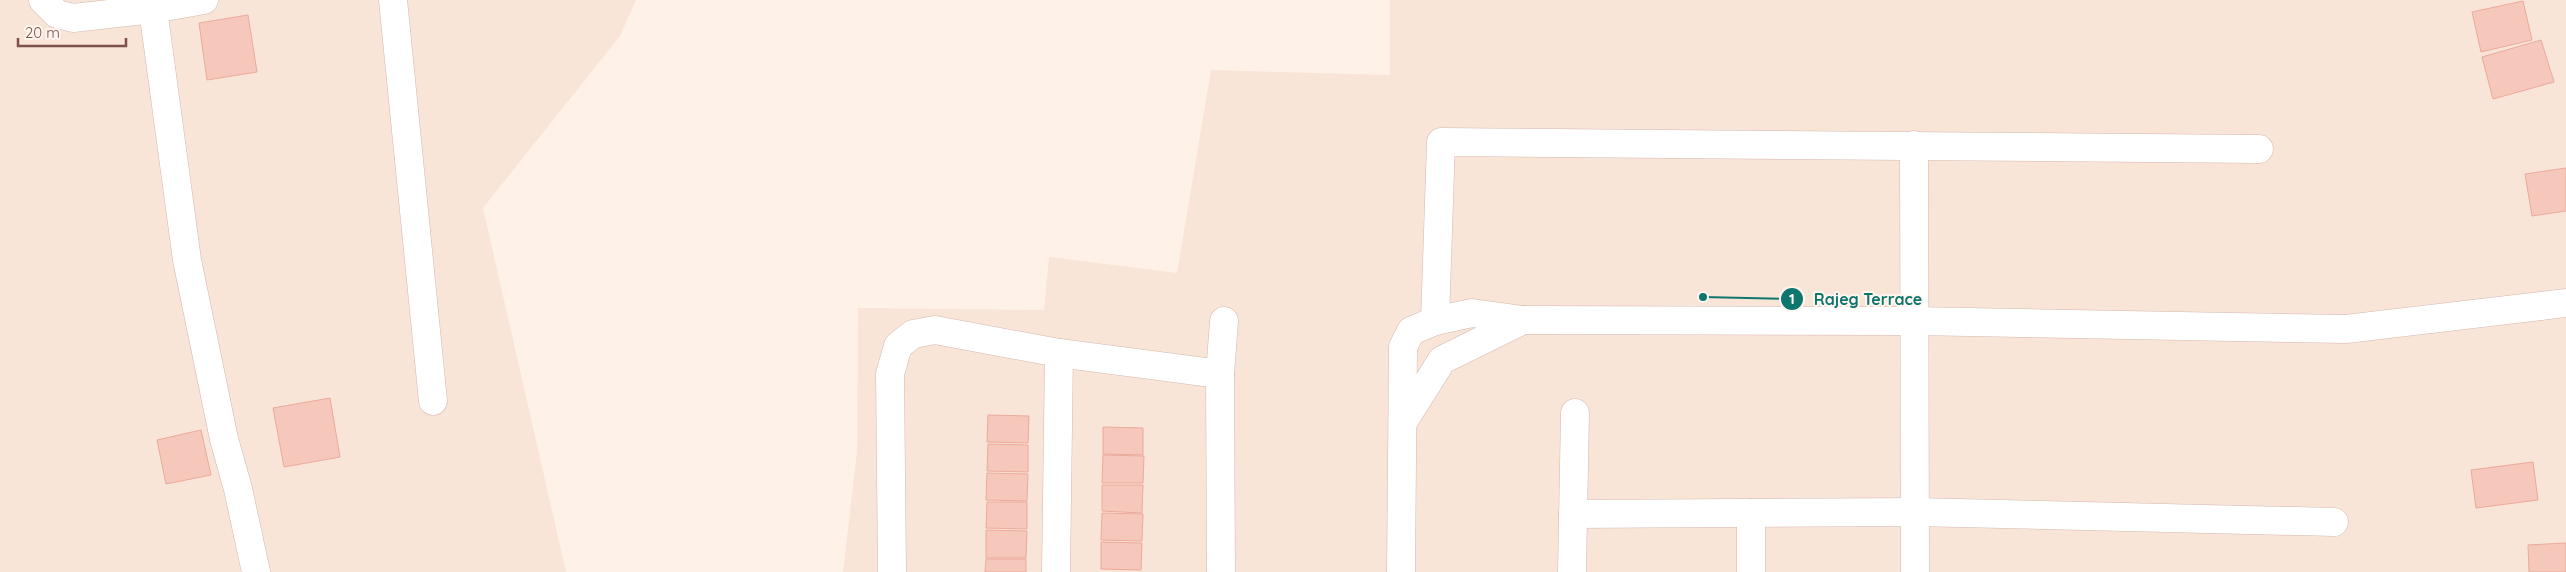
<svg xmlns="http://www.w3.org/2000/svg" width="2566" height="572" font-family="Quicksand,sans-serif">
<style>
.residential{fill:#f9e4d8}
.building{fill:#f6c8bc;stroke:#ebaa9b}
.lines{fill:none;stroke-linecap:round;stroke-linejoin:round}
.minor-casing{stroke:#d4b8ae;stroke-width:29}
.minor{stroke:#fff;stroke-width:28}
.leader{fill:none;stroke:#0f766e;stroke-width:2}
.callout-dot{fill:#0f766e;stroke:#fff6f0;stroke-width:2}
.mark-label{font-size:15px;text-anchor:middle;font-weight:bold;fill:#fff}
.callout-label{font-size:16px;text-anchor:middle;font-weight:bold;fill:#0f766e;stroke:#fff6f0;stroke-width:4;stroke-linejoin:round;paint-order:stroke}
</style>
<rect width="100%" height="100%" fill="#fef1e7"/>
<g class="residential">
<path d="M0,0H636L620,36L483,208L566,572H0Z"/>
<path d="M1390,0H2566V572H843L857,452L858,308L1044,310L1049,257L1177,273L1211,70L1390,75Z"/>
</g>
<g class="building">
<path d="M2523,1L2532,40L2481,52L2472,12Z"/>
<path d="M248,15L257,72L207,80L199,23Z"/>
<path d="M2541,40L2554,82L2493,99L2482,57Z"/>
<path d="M2566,168V211L2532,216L2525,174Z"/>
<path d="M330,398L340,457L284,467L273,408Z"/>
<path d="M988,415L1029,416L1028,443L987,442Z"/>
<path d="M1103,427L1143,428V455L1103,454Z"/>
<path d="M201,430L211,475L166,484L157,440Z"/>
<path d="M988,444L1028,445V472L987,471Z"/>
<path d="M1103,455L1144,456L1143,483H1102Z"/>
<path d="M2533,462L2538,500L2476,508L2471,470Z"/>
<path d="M987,473L1028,474L1027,501L986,500Z"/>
<path d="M1102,485H1143L1142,513L1102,511Z"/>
<path d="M987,502H1027V529L986,528Z"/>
<path d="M1102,513L1143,514L1142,541L1101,540Z"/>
<path d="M986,530L1027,531L1026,558H986Z"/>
<path d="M1101,542L1142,543L1141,570L1101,569Z"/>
<path d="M2566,543V572H2529L2528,545Z"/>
<path d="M986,559H1026V572H985Z"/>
</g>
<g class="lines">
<g class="minor-casing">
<g id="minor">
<path d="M43,0L57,14L73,18L153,9"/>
<path d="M204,0L153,9L187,260L224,439L238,489L256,572"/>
<path d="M393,0L433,401"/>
<path d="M1914,145L1915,572"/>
<path d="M1435,321L1441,142L2259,149"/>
<path d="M1403,422L1442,360L1523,320"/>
<path d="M1573,514L1915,512L2334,522"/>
<path d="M892,572L890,374L898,346L913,334L935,330L1059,353L1220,374"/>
<path d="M1056,572L1059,353"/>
<path d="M1221,572L1220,374L1224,321"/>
<path d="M1401,572L1403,347L1411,331L1435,321L1472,313L1523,320L1914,321L2346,329L2566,303"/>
<path d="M1572,572L1575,413"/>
<path d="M1751,572V513"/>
</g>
</g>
<use href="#minor" class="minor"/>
</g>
<path class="leader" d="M1703 297L1792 299"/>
<g class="callout-dot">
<circle cx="1703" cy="297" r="5"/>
<circle cx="1792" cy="299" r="12"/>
</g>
<g class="mark-label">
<text x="1792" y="304">1</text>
</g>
<g class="callout-label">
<text x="1868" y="305">Rajeg Terrace</text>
</g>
<path d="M18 38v8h108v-8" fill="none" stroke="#7b5148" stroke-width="2.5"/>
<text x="25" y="38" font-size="15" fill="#7b5148" stroke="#fff6f0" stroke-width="4" paint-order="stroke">20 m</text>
</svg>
